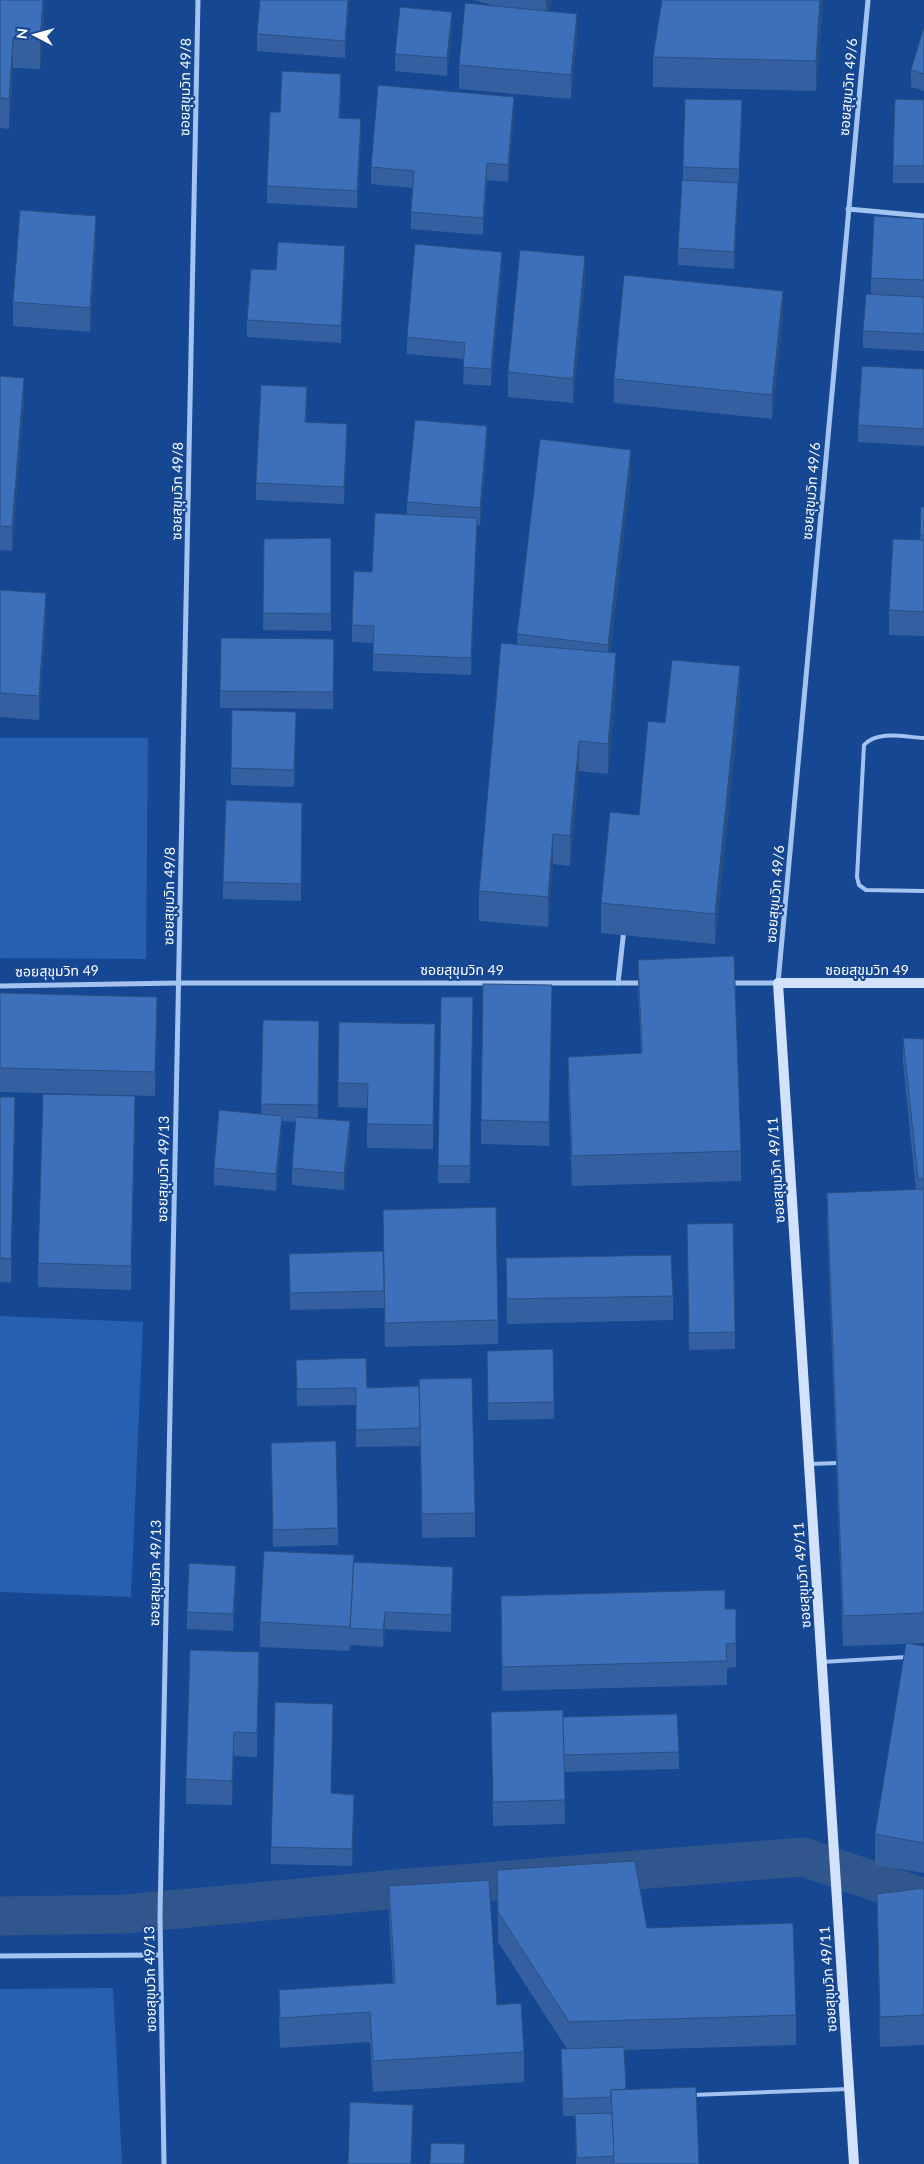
<svg xmlns="http://www.w3.org/2000/svg" width="924" height="2164" font-family="Lato,'Noto Sans Thai',sans-serif">
<style>
.green{fill:#2760b1}
.lines{fill:none;stroke-linecap:round;stroke-linejoin:round}
.canal{stroke:#31558d;stroke-width:39}
.lane{stroke:#a3c3f1;stroke-width:4}
.street{stroke:#a3c3f1;stroke-width:5}
.secondary{stroke:#d2e2fb;stroke-width:10}
.wall{fill:#3460a0}
.shaded-wall{fill:#2b4e82}
.building{fill:#3d70ba;stroke:#2b4e82}
.labels{text-anchor:middle;stroke-width:4;stroke-linejoin:round;paint-order:stroke}
.street-label{font-size:14px;fill:#fff;stroke:#154792}
</style>
<rect width="100%" height="100%" fill="#154792"/>
<g class="green">
<path d="M0,738H148L146,959L0,958Z"/>
<path d="M0,1316L143,1322L131,1597L0,1592Z"/>
<path d="M113,1988L122,2164H0V1989Z"/>
</g>
<g class="lines">
<path class="canal" d="M0,1916L125,1914L408,1888L803,1857L924,1898"/>
<g class="lane">
<path d="M924,738C904,737 878,730 864,745L857,877L859,885L866,890L924,891"/>
<path d="M809,1464L837,1463"/>
<path d="M822,1662L907,1657"/>
<path d="M692,2095L849,2089"/>
</g>
<g class="street">
<path d="M848,209L924,216"/>
<path d="M618,983L624,929"/>
<path d="M728,983H778L868,0"/>
<path d="M0,986L178,983H642"/>
<path d="M0,1956L160,1955"/>
<path d="M164,2164L160,1916L198,0"/>
</g>
<path class="secondary" d="M854,2164L778,983H924"/>
</g>
<g class="wall">
<path d="M0,0H44V22L40,69L13,68L9,129L0,128Z"/>
<path d="M349,0L345,58L257,51V34Z"/>
<path d="M474,0H552L549,11L577,38L571,99L459,89V65L491,5Z"/>
<path d="M823,0L816,91L653,87V57Z"/>
<path d="M924,27V91L911,87V70Z"/>
<path d="M452,29L447,76L395,71V54Z"/>
<path d="M341,91L340,118L361,136L357,208L267,203V186L280,112Z"/>
<path d="M924,100V183H893V166Z"/>
<path d="M514,114L508,182L487,180L483,235L411,229V212L412,188L371,184V167Z"/>
<path d="M742,117L734,269L678,265V248L683,180V167Z"/>
<path d="M924,219V351L863,348V331L871,294V278Z"/>
<path d="M96,240L90,332L13,326V302Z"/>
<path d="M345,263L341,343L247,337V320L276,270Z"/>
<path d="M502,269L491,386L463,384L464,359L407,354V337Z"/>
<path d="M585,280L573,403L508,397V372Z"/>
<path d="M783,315L772,419L614,403V379Z"/>
<path d="M924,369V446L858,442V425Z"/>
<path d="M0,376L24,402L12,551L0,550Z"/>
<path d="M307,404L306,422L347,441L344,504L256,500V483Z"/>
<path d="M487,443L480,525H477L471,675L373,671V643L352,642V625L372,572L407,514V502Z"/>
<path d="M631,474L610,653L616,683L608,774L579,771L570,866L553,864L548,927L479,921V891L517,645V634Z"/>
<path d="M924,507V636L889,635V610L920,540V535Z"/>
<path d="M331,538V631L263,630L264,539Z"/>
<path d="M0,590L46,617L39,720L0,717Z"/>
<path d="M334,639L333,709L220,708V691Z"/>
<path d="M740,696L715,944L601,933V903L639,815L665,723Z"/>
<path d="M296,729L294,787L231,785V768Z"/>
<path d="M302,820L301,901L223,899V882Z"/>
<path d="M638,960L741,1151V1181L572,1186L568,1087V1057L641,1053L638,990Z"/>
<path d="M0,993L157,1021L155,1096L0,1092Z"/>
<path d="M473,997L470,1183H438V1166Z"/>
<path d="M552,1009L549,1146L481,1144V1120Z"/>
<path d="M263,1020L319,1021L318,1119L350,1138L344,1190L292,1185V1168L296,1122L282,1121V1133L276,1191L214,1185V1168L261,1114Z"/>
<path d="M903,1038L924,1039V1643L912,1644L924,1646V1873L875,1865V1834L906,1644L843,1646L827,1223V1193L916,1190L903,1063Z"/>
<path d="M435,1048L433,1149L367,1148V1108L338,1107V1083Z"/>
<path d="M0,1097L15,1121L11,1283L0,1282Z"/>
<path d="M135,1120L131,1290L38,1287V1263Z"/>
<path d="M383,1210L498,1320V1344L385,1347L384,1305V1308L290,1310L289,1254L383,1251Z"/>
<path d="M687,1241L735,1332V1349L689,1350Z"/>
<path d="M506,1258L673,1296V1320L507,1324Z"/>
<path d="M487,1351L554,1402V1419L488,1420Z"/>
<path d="M296,1360L367,1388L419,1386L475,1513V1537L422,1538L420,1446L356,1447V1405L297,1406Z"/>
<path d="M271,1443L338,1528V1545L273,1547Z"/>
<path d="M354,1562L453,1584L451,1632L385,1629L383,1647L350,1645V1651L260,1647V1622Z"/>
<path d="M236,1583L233,1631L187,1629V1612Z"/>
<path d="M501,1596L725,1609L736,1643V1667L727,1668V1685L502,1691Z"/>
<path d="M259,1676L257,1757L234,1756L232,1805L186,1804V1779Z"/>
<path d="M491,1712L563,1717L679,1752V1769L564,1772L565,1824L493,1826Z"/>
<path d="M333,1721L331,1793L354,1812L352,1866L271,1864V1847Z"/>
<path d="M497,1870L647,1928L796,2015V2045L624,2050L626,2089L699,2164H576L575,2116H563L561,2049H567L498,1942Z"/>
<path d="M389,1886L497,2005L524,2052V2082L373,2092L370,2042L280,2048L279,2020V1990L393,1983L389,1916Z"/>
<path d="M924,1888V2045L880,2047L877,1894Z"/>
</g>
<g class="shaded-wall">
<path d="M43,0H44V22L40,69V39Z"/>
<path d="M348,0H349V6L345,58V41Z"/>
<path d="M546,0H552L546,22Z"/>
<path d="M820,0H823L816,91V61Z"/>
<path d="M452,12V29L447,76V58Z"/>
<path d="M577,14V38L571,99V75Z"/>
<path d="M13,38V68L9,129V99Z"/>
<path d="M341,74V91L339,135V118Z"/>
<path d="M514,97V114L508,182V165Z"/>
<path d="M742,100V117L739,186V169Z"/>
<path d="M361,119V136L357,208V191Z"/>
<path d="M487,163V180L483,235V218Z"/>
<path d="M738,183V200L734,269V252Z"/>
<path d="M96,216V240L90,332V308Z"/>
<path d="M345,246V263L341,343V326Z"/>
<path d="M502,252V269L491,386V369Z"/>
<path d="M585,256V280L573,403V379Z"/>
<path d="M783,291V315L772,419V395Z"/>
<path d="M24,378V402L12,551V527Z"/>
<path d="M307,387V404L305,439V422Z"/>
<path d="M347,424V441L344,504V487Z"/>
<path d="M487,426V443L480,525V508Z"/>
<path d="M631,450V474L608,669V645Z"/>
<path d="M477,518V535L471,675V658Z"/>
<path d="M46,593V617L39,720V696Z"/>
<path d="M616,653V683L608,774V744Z"/>
<path d="M740,666V696L715,944V914Z"/>
<path d="M296,712V729L294,787V770Z"/>
<path d="M579,741V771L570,866V836Z"/>
<path d="M553,834V864L548,927V897Z"/>
<path d="M552,985V1009L549,1146V1122Z"/>
<path d="M157,997V1021L155,1096V1072Z"/>
<path d="M435,1024V1048L433,1149V1125Z"/>
<path d="M135,1096V1120L131,1290V1266Z"/>
<path d="M15,1097V1121L11,1283V1259Z"/>
<path d="M282,1116V1133L276,1191V1174Z"/>
<path d="M350,1121V1138L344,1190V1173Z"/>
<path d="M236,1566V1583L233,1631V1614Z"/>
<path d="M453,1567V1584L451,1632V1615Z"/>
<path d="M385,1612V1629L383,1647V1630Z"/>
<path d="M259,1652V1676L257,1757V1733Z"/>
<path d="M333,1704V1721L331,1810V1793Z"/>
<path d="M234,1732V1756L232,1805V1781Z"/>
<path d="M354,1795V1812L352,1866V1849Z"/>
<path d="M413,2105V2129L412,2164H411Z"/>
</g>
<g class="building">
<path d="M0,0H43L40,39L13,38L9,99L0,98Z"/>
<path d="M260,0H348L345,41L257,34Z"/>
<path d="M662,0H820L816,61L653,57Z"/>
<path d="M465,3L577,14L571,75L459,65Z"/>
<path d="M400,7L452,12L447,58L395,54Z"/>
<path d="M924,27V74L911,70Z"/>
<path d="M282,71L341,74L339,118L361,119L357,191L267,186L270,112H280Z"/>
<path d="M378,85L514,97L508,165L487,163L483,218L411,212L414,171L371,167Z"/>
<path d="M685,99L742,100L739,169L683,167Z"/>
<path d="M895,99L924,100V166H893Z"/>
<path d="M682,180L738,183L734,252L678,248Z"/>
<path d="M20,210L96,216L90,308L13,302Z"/>
<path d="M874,216L924,219V280L871,278Z"/>
<path d="M278,242L345,246L341,326L247,320L251,269L276,270Z"/>
<path d="M415,244L502,252L491,369L463,367L465,343L407,337Z"/>
<path d="M520,250L585,256L573,379L508,372Z"/>
<path d="M624,275L783,291L772,395L614,379Z"/>
<path d="M866,294L924,297V334L863,331Z"/>
<path d="M862,366L924,369V429L858,425Z"/>
<path d="M0,376L24,378L12,527L0,526Z"/>
<path d="M261,385L307,387L305,422L347,424L344,487L256,483Z"/>
<path d="M415,420L487,426L480,508L407,502Z"/>
<path d="M540,439L631,450L608,645L517,634Z"/>
<path d="M921,507H924V535H920Z"/>
<path d="M375,513L477,518L471,658L373,654L374,626L352,625L354,571L372,572Z"/>
<path d="M331,538V614L263,613L264,539Z"/>
<path d="M893,539L924,540V612L889,610Z"/>
<path d="M0,590L46,593L39,696L0,693Z"/>
<path d="M221,638L334,639L333,692L220,691Z"/>
<path d="M501,643L616,653L608,744L579,741L570,836L553,834L548,897L479,891Z"/>
<path d="M672,660L740,666L715,914L601,903L610,812L639,815L648,721L665,723Z"/>
<path d="M232,710L296,712L294,770L231,768Z"/>
<path d="M226,800L302,803L301,884L223,882Z"/>
<path d="M734,956L741,1151L572,1156L568,1057L642,1053L638,960Z"/>
<path d="M483,984L552,985L549,1122L481,1120Z"/>
<path d="M0,993L157,997L155,1072L0,1068Z"/>
<path d="M441,997H473L470,1166H438Z"/>
<path d="M263,1020L319,1021L318,1105L261,1104Z"/>
<path d="M339,1022L435,1024L433,1125L367,1124L368,1084L338,1083Z"/>
<path d="M903,1038L924,1039V1179H918Z"/>
<path d="M43,1094L135,1096L131,1266L38,1263Z"/>
<path d="M0,1097H15L11,1259L0,1258Z"/>
<path d="M219,1110L282,1116L276,1174L214,1168Z"/>
<path d="M296,1117L350,1121L344,1173L292,1168Z"/>
<path d="M924,1189V1613L843,1616L827,1193Z"/>
<path d="M496,1207L498,1320L385,1323L383,1210Z"/>
<path d="M733,1223L735,1332L689,1333L687,1224Z"/>
<path d="M383,1251L384,1291L290,1293L289,1254Z"/>
<path d="M671,1255L673,1296L507,1299L506,1258Z"/>
<path d="M553,1349L554,1402L488,1403L487,1351Z"/>
<path d="M366,1358L367,1388L419,1386L420,1428L356,1430V1388L297,1389L296,1360Z"/>
<path d="M472,1378L475,1513L422,1514L419,1379Z"/>
<path d="M336,1441L338,1528L273,1530L271,1443Z"/>
<path d="M264,1551L354,1555L350,1627L260,1622Z"/>
<path d="M354,1562L453,1567L451,1615L385,1612L383,1630L350,1628Z"/>
<path d="M189,1563L236,1566L233,1614L187,1612Z"/>
<path d="M725,1590V1609H736V1643L726,1644L727,1661L502,1667L501,1596Z"/>
<path d="M906,1643L924,1646V1843L875,1834Z"/>
<path d="M190,1650L259,1652L257,1733L234,1732L232,1781L186,1779Z"/>
<path d="M275,1702L333,1704L331,1793L354,1795L352,1849L271,1847Z"/>
<path d="M563,1710L565,1800L493,1802L491,1712Z"/>
<path d="M677,1714L679,1752L564,1755L563,1717Z"/>
<path d="M635,1861L647,1928L793,1923L796,2015L569,2022L498,1912L497,1870Z"/>
<path d="M489,1880L497,2005L521,2003L524,2052L373,2061L370,2012L280,2018L279,1990L395,1983L389,1886Z"/>
<path d="M924,1888V2015L880,2017L877,1894Z"/>
<path d="M624,2047L626,2089L611,2090V2097L563,2099L561,2049Z"/>
<path d="M696,2087L699,2164H614L611,2090Z"/>
<path d="M350,2102L413,2105L411,2164H348Z"/>
<path d="M612,2113L614,2156L577,2158L575,2114Z"/>
<path d="M431,2143L465,2144L464,2164H430Z"/>
</g>
<g class="labels">
<g class="street-label">
<text transform="translate(185 87) rotate(-89)" y="5">ซอยสุขุมวิท 49/8</text>
<text transform="translate(848 87) rotate(-85)" y="5">ซอยสุขุมวิท 49/6</text>
<text transform="translate(177 491) rotate(-89)" y="5">ซอยสุขุมวิท 49/8</text>
<text transform="translate(811 491) rotate(-85)" y="5">ซอยสุขุมวิท 49/6</text>
<text transform="translate(775 894) rotate(-85)" y="5">ซอยสุขุมวิท 49/6</text>
<text transform="translate(169 896) rotate(-89)" y="5">ซอยสุขุมวิท 49/8</text>
<text x="462" y="975">ซอยสุขุมวิท 49</text>
<text x="867" y="975">ซอยสุขุมวิท 49</text>
<text transform="translate(57 971) rotate(-1)" y="5">ซอยสุขุมวิท 49</text>
<text transform="translate(163 1169) rotate(-89)" y="5">ซอยสุขุมวิท 49/13</text>
<text transform="translate(776 1170) rotate(-94)" y="5">ซอยสุขุมวิท 49/11</text>
<text transform="translate(155 1573) rotate(-89)" y="5">ซอยสุขุมวิท 49/13</text>
<text transform="translate(802 1575) rotate(-94)" y="5">ซอยสุขุมวิท 49/11</text>
<text transform="translate(150 1979) rotate(-91)" y="5">ซอยสุขุมวิท 49/13</text>
<text transform="translate(828 1979) rotate(-94)" y="5">ซอยสุขุมวิท 49/11</text>
</g>
</g>
<g transform="translate(35 35) rotate(276)" stroke="#154792" stroke-width="4" paint-order="stroke">
<path d="M0-4L9 19L0 12L-9 19Z" fill="#ffffff"/>
<text y="-8" font-size="14" font-weight="bold" text-anchor="middle" fill="#ffffff">N</text>
</g>
</svg>
